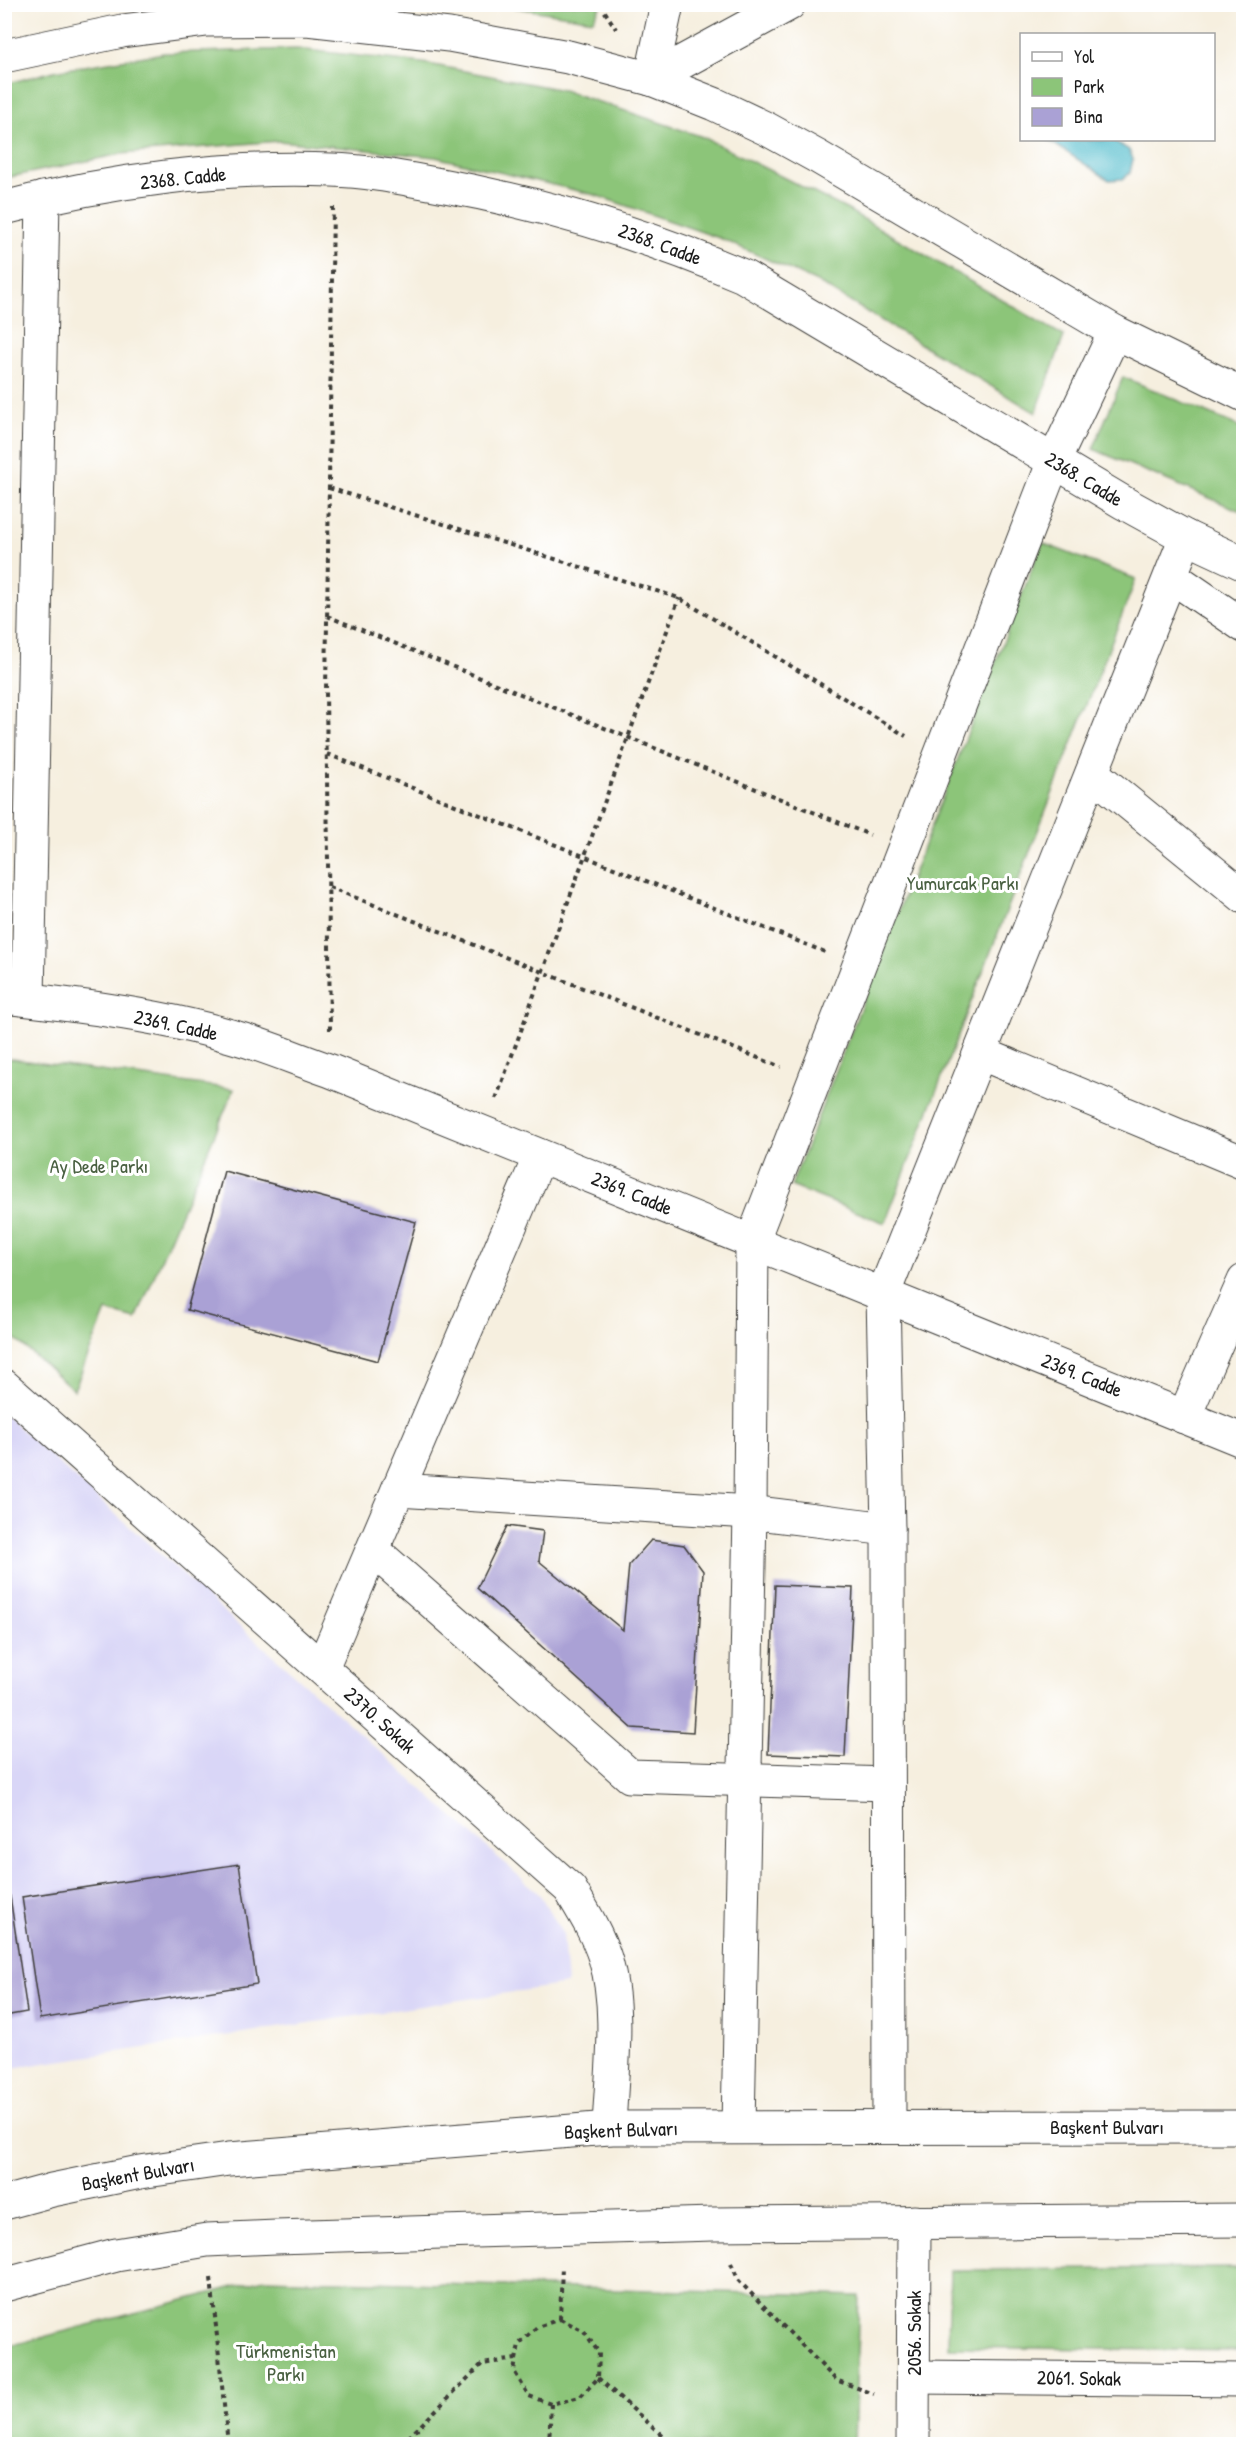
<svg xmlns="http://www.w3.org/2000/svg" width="1248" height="2449" font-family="'Patrick Hand',sans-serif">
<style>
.built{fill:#d9d6f7}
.green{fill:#8cc579;stroke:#54704a;stroke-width:1.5}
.water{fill:#50bbcb;stroke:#366c74;stroke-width:1.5}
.building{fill:#aaa1d5}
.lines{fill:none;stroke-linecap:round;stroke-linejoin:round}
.minor-casing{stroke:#3d3c39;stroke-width:35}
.tertiary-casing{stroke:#3d3c39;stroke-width:35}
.primary-casing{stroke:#3d3c39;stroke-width:35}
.path{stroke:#3d3c39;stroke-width:4;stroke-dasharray:4.5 4.5;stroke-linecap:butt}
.minor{stroke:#fff;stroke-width:33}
.tertiary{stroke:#fff;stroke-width:33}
.primary{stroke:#fff;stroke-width:33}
.labels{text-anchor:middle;stroke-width:6;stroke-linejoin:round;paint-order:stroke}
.street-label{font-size:20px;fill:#1c1c1c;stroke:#fff}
.park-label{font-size:20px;fill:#496041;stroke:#fff}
</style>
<rect width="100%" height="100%" fill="#fff"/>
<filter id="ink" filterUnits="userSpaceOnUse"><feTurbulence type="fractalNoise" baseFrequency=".0167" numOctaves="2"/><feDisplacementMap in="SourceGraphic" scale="12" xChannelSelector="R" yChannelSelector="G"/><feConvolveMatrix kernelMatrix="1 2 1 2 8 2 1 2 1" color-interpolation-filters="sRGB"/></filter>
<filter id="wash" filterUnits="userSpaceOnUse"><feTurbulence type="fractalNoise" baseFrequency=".008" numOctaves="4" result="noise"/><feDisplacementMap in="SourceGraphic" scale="24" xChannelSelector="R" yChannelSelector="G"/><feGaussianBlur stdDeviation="1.35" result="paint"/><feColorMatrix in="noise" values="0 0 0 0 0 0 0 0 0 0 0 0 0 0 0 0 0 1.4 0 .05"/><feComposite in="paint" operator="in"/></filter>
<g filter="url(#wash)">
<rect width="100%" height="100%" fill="#f6efdf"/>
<path class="built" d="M5,1415L540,1895L563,1934L567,1984L5,2069Z"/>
<g class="green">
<path d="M499,5H601L593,20Z"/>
<path d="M297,49L423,63L563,90L703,137L848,210L1064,336L1036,413L817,282L722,239L595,195L435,157L279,141L121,154L5,178V84L54,71L164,53Z"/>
<path d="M1123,377L1243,428V512L1093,449Z"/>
<path d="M1042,543L1136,579L885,1223L791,1186Z"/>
<path d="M5,1058L234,1089L136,1319L106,1311L74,1390L5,1330Z"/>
<path d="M1243,2268V2351L948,2347L950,2270Z"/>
<path d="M264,2279L859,2296L854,2444H5V2347Z"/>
</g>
<path class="water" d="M1048,140H1113L1129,150L1133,159L1130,173L1123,179L1109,180Z"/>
<g id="blocks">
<g class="building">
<path d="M224,1171L416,1222L378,1361L187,1310Z"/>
<path d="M507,1526L543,1531L539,1561L623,1630L629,1565L651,1540L684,1545L703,1571L693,1732L632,1728L477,1588Z"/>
<path d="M775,1585L853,1588L845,1757L768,1754Z"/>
<path d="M239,1864L257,1984L40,2019L22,1897Z"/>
<path d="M10,1896L27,2012L4,2016V1897Z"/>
</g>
</g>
</g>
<g filter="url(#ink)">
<use href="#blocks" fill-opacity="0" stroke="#3d3c39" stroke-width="1.5"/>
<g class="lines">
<g class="minor-casing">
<g id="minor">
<path d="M651,79L667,4"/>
<path d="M1171,576L1244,626"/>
<path d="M1092,773L1244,897"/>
<path d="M28,999L43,198"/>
<path d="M980,1053L1244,1163"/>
<path d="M4,1386L570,1889C583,1911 597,1933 605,1958C621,2009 611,2075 609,2128"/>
<path d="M1184,1417L1244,1281"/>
<path d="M398,1490L750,1512L888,1529"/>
<path d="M373,1550L630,1776L888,1784"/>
<path d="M322,1668L540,1156"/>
<path d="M738,2127L750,1512L752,1242L1054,461"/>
<path d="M889,2127L888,1529L883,1295L1186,537"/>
<path d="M914,2377L1244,2380"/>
<path d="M913,2444L914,2222"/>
</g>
</g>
<g class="tertiary-casing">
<g id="tertiary">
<path d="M4,56L122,31L207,20L307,19L449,35L568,57L651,79L714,104L767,129L818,157L1115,332L1244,395"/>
<path d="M651,79L789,4"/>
<path d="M4,208C109,180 224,166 332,170C367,171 402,178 435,184C542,203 644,234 743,276L1124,503L1186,537L1244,564"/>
<path d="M1054,461L1115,332"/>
<path d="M4,997C84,1006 167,1016 244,1040C273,1049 302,1061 331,1071L1244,1441"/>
</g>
</g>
<g class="primary-casing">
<g id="primary">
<path d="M4,2203L52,2190L140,2172L229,2159L609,2128L1244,2127"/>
<path d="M4,2285L116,2255L207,2240L276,2237L713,2224L1244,2220"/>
</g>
</g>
<g class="path">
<path d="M600,4L616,29"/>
<path d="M329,488L679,598L906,736"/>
<path d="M327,616L870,835"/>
<path d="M327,754L825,952"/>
<path d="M329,887L781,1067"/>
<path d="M330,1030L326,691L333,207"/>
<path d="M496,1099L679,598"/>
<path d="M731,2263L739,2281L836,2380L874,2394"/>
<path d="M211,2278L228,2444"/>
<path d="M560,2319L584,2331L599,2353L598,2378L580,2397L551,2404L529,2396L514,2371L519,2344L537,2327Z"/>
<path d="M560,2319L562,2266"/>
<path d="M598,2378L672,2444"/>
<path d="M402,2444L482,2364L516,2359"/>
<path d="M549,2444L551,2404"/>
</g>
<use href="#minor" class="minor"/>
<use href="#tertiary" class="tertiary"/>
<use href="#primary" class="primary"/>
</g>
</g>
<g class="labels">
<g class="street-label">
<text transform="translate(183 178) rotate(-6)" y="7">2368. Cadde</text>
<text transform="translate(660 244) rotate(20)" y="7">2368. Cadde</text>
<text transform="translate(1084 479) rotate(31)" y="7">2368. Cadde</text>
<text transform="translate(176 1025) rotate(12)" y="7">2369. Cadde</text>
<text transform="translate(632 1193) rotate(22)" y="7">2369. Cadde</text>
<text transform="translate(1082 1375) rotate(22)" y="7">2369. Cadde</text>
<text transform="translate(380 1720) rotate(42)" y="7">2370. Sokak</text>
<text x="1107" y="2134">Başkent Bulvarı</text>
<text transform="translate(621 2130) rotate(-2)" y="7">Başkent Bulvarı</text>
<text transform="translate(138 2174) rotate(-10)" y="7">Başkent Bulvarı</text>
<text transform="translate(914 2333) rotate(-90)" y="7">2056. Sokak</text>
<text transform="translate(1079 2378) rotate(1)" y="7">2061. Sokak</text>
</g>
<g class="park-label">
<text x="963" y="890">Yumurcak Parkı</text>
<text x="99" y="1173">Ay Dede Parkı</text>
<text x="286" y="2358">Türkmenistan<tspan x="286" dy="23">Parkı</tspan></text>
</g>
</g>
<rect width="1248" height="2449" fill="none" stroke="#fff" stroke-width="24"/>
<rect x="1020" y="33" width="195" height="108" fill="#ffffff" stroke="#a4a4a4" stroke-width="1.5"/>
<rect x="1032" y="52" width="30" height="9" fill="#ffffff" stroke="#a4a4a4" stroke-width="1.5"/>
<text x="1074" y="63" font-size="18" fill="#1c1c1c">Yol</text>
<rect x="1032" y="78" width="30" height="18" fill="#8cc579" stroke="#a4a4a4" stroke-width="1.5"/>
<text x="1074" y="93" font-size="18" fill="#1c1c1c">Park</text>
<rect x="1032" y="108" width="30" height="18" fill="#aaa1d5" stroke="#a4a4a4" stroke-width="1.5"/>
<text x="1074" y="123" font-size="18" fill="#1c1c1c">Bina</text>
</svg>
